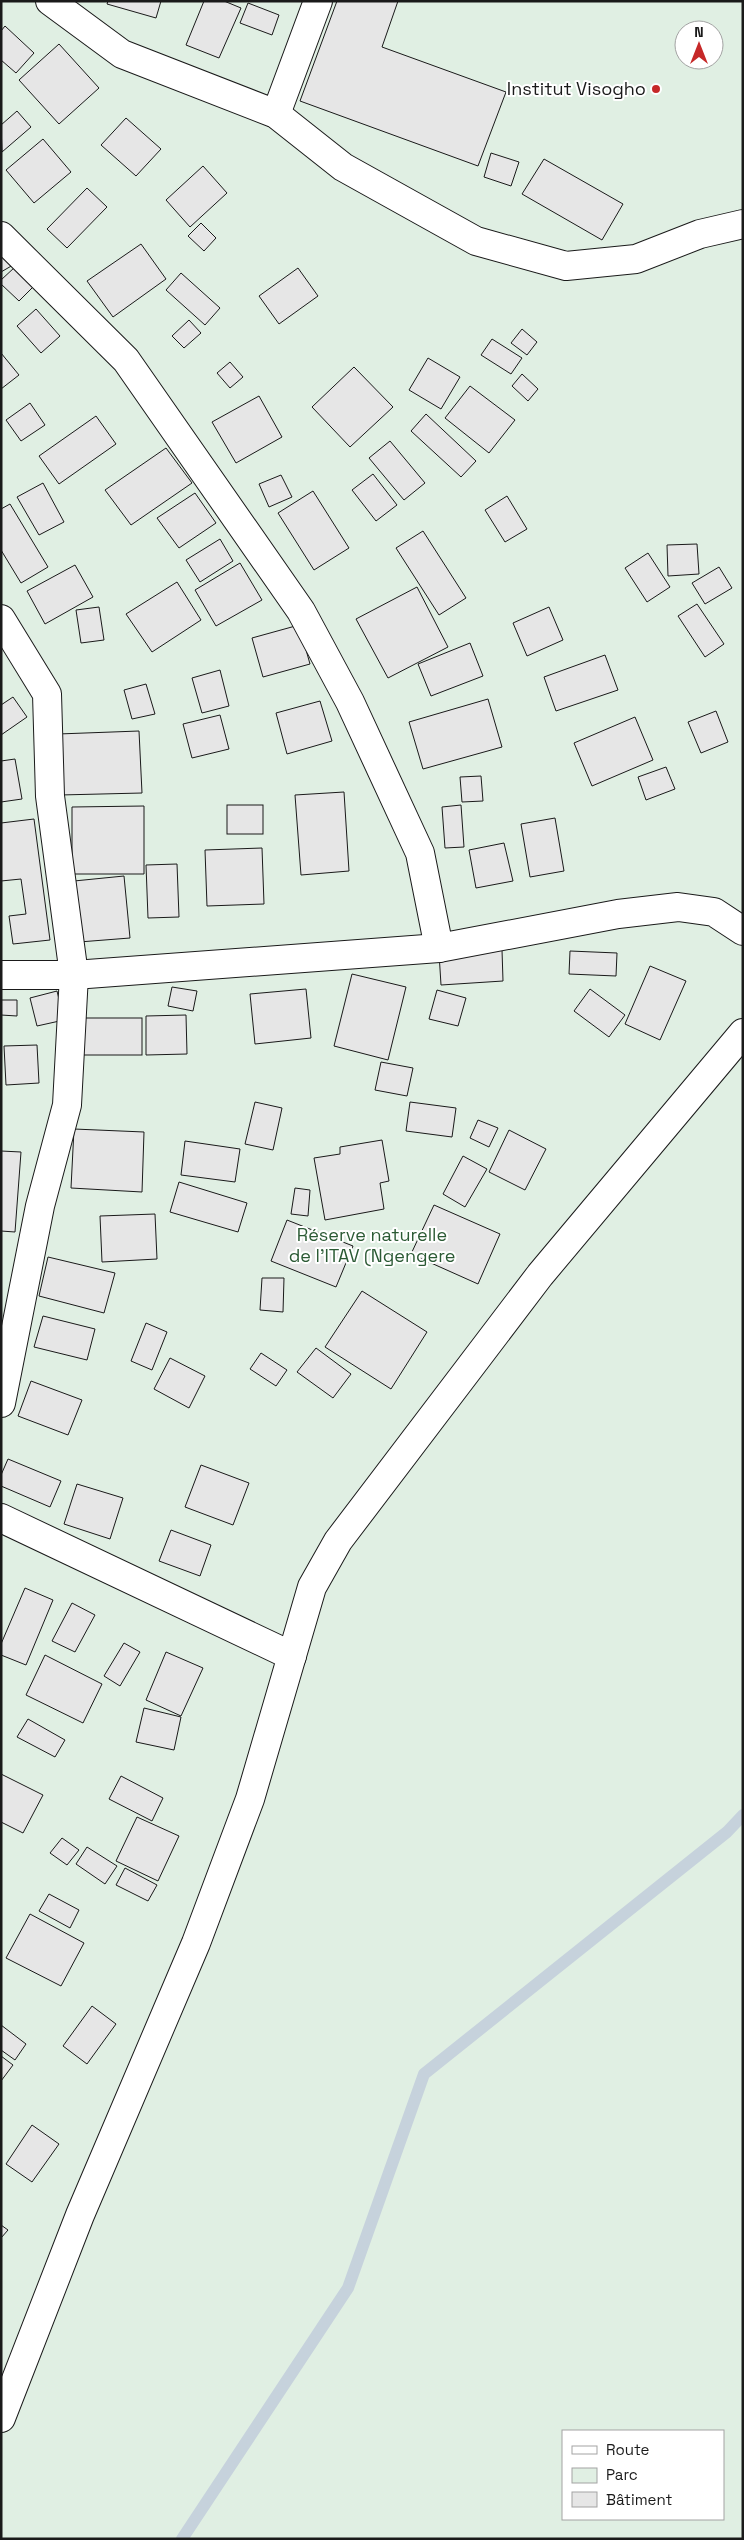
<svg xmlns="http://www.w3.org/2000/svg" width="744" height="2540" font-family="'Space Grotesk',sans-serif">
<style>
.green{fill:#e0efe3;stroke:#6a6a6a;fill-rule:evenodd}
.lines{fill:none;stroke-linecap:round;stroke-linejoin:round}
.stream{stroke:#c6d2dc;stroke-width:12}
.building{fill:#e6e6e6;stroke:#1a1a1a}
.street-casing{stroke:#1a1a1a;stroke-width:30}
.street{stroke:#fff;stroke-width:28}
.poi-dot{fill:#c62828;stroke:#fff;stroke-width:2}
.labels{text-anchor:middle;stroke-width:4;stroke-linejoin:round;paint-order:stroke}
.poi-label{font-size:18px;fill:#1a1a1a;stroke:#fff;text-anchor:end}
.park-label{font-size:18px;fill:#2b5a34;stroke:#fff}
</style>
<rect width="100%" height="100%" fill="#fff"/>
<path class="green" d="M1,1H743V2539H1ZM684,30H714V60H684ZM563,2431H723V2519H563Z"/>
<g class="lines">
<path class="stream" d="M182,2539L348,2288L424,2074L727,1832L743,1815"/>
</g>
<g class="building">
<path d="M108,1H161L156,18L107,4Z"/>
<path d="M204,1H224L241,8L219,58L186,45Z"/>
<path d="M337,1H398L382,47L506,92L478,166L300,101Z"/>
<path d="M248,3L279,15L272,35L240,23Z"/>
<path d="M5,26L34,53L16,73L1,60V31Z"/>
<path d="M59,44L99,88L59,124L19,80Z"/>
<path d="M17,111L31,127L2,152L1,125Z"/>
<path d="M126,118L161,149L136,176L101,145Z"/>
<path d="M43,139L71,172L34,203L6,170Z"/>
<path d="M491,153L519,162L511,186L484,177Z"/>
<path d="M544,159L623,204L602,240L522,194Z"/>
<path d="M203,166L227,193L190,227L166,200Z"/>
<path d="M87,188L107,207L67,248L47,229Z"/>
<path d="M201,223L216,238L204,251L188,236Z"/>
<path d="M1,244L13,265L1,272Z"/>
<path d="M141,244L166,279L113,317L87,281Z"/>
<path d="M15,267L34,286L19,301L1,284V280Z"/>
<path d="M298,268L318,296L279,324L259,296Z"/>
<path d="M181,273L220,308L205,325L166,290Z"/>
<path d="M36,309L60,336L41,353L17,326Z"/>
<path d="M189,320L201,333L184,348L172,336Z"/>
<path d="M522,329L537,342L527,355L511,343Z"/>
<path d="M492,339L522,358L511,374L481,355Z"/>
<path d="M1,353L19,375L1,389Z"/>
<path d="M428,358L460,377L441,409L409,390Z"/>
<path d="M230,362L243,377L230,388L217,373Z"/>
<path d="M354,367L393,407L350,447L312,407Z"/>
<path d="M522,374L538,389L528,401L512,386Z"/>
<path d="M470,386L515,420L489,453L445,418Z"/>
<path d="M259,396L282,437L236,463L212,422Z"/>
<path d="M30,403L45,425L21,441L6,420Z"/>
<path d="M426,414L476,461L461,477L411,431Z"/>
<path d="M96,416L116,444L59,484L39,456Z"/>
<path d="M390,441L425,483L404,500L369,458Z"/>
<path d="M166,448L192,483L131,525L105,490Z"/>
<path d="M373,474L397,505L376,521L352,490Z"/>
<path d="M281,475L292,497L269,507L259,484Z"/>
<path d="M43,483L64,522L39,535L17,497Z"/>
<path d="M313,491L349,548L314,570L278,513Z"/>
<path d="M195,493L216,523L179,548L157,518Z"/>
<path d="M507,496L527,529L505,542L485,510Z"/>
<path d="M10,504L48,567L21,583L1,550V509Z"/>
<path d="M423,531L466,598L439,615L396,548Z"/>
<path d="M220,539L233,561L200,582L186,560Z"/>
<path d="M697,544L699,574L668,576L667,545Z"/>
<path d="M648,553L670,587L647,602L625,568Z"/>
<path d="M240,563L262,600L216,626L195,590Z"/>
<path d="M75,565L93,597L45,624L27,591Z"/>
<path d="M719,567L732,588L705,604L692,583Z"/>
<path d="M177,582L201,620L152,652L126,614Z"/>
<path d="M417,587L448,647L388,678L356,619Z"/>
<path d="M697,604L724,644L705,657L678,616Z"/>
<path d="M99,607L104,640L81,643L76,610Z"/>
<path d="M549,607L563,640L527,656L513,623Z"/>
<path d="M299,625L310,664L263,677L252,638Z"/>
<path d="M470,643L483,676L431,696L418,664Z"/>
<path d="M605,655L618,690L556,711L544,677Z"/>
<path d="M220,670L229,706L202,713L192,678Z"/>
<path d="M146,684L155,714L132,719L124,690Z"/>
<path d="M13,697L27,717L1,735V705Z"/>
<path d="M488,699L502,747L423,769L409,722Z"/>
<path d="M320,701L332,741L287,754L276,713Z"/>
<path d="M716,711L728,742L701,753L688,722Z"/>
<path d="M220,715L229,749L192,758L183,724Z"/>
<path d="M635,717L653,760L592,786L574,743Z"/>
<path d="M139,731L142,793L60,795L58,734Z"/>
<path d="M15,759L22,799L1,802V761Z"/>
<path d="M666,767L675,789L646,800L638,777Z"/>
<path d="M481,776L483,801L462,802L460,777Z"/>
<path d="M344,792L349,871L301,875L295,795Z"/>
<rect x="227" y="805" width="36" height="29"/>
<path d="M461,805L464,847L445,848L442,807Z"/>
<path d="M144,806V874H72V807Z"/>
<path d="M555,818L564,871L530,877L521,824Z"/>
<path d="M34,819L50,940L13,944L9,916L26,914L21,879L1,881V823Z"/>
<path d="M504,843L513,881L476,888L469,850Z"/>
<path d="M262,848L264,904L207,906L205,850Z"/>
<path d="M177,864L179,917L148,918L146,865Z"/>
<path d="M124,876L130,938L79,942L74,881Z"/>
<path d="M502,950L503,981L441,985L439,953Z"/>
<path d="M570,951L617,953L616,976L569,974Z"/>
<path d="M650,966L686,981L660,1040L625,1024Z"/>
<path d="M352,974L406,987L388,1060L334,1046Z"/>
<path d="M172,987L197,991L193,1011L168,1006Z"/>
<path d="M306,989L311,1038L255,1044L250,994Z"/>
<path d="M590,989L625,1015L609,1037L574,1011Z"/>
<path d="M437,990L466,998L458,1026L429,1019Z"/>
<path d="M57,991L64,1020L37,1026L30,998Z"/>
<path d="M1,1000H17V1016L1,1015Z"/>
<path d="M186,1015L187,1054L146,1055V1016Z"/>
<rect x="80" y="1018" width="62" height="37"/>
<path d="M37,1045L39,1083L6,1085L4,1046Z"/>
<path d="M381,1062L413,1068L407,1096L375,1090Z"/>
<path d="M255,1102L282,1108L273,1150L245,1144Z"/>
<path d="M410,1102L456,1108L452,1137L406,1131Z"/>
<path d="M478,1120L498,1128L489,1147L470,1138Z"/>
<path d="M74,1129L144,1132L142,1192L71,1188Z"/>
<path d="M509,1130L546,1149L525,1190L489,1172Z"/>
<path d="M382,1140L389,1181L380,1183L384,1209L325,1220L314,1158L340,1154V1147Z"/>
<path d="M185,1141L240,1149L235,1182L181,1175Z"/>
<path d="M1,1151L21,1152L15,1232L1,1231Z"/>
<path d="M463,1156L487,1169L465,1207L443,1194Z"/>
<path d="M179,1182L247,1203L238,1232L170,1212Z"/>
<path d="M295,1188L310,1190L308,1216L291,1214Z"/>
<path d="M434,1205L500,1234L478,1284L411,1254Z"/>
<path d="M155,1214L157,1259L102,1262L100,1216Z"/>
<path d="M287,1220L353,1246L336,1287L271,1261Z"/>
<path d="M48,1257L115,1273L104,1313L39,1296Z"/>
<path d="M262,1278H284L283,1312L260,1310Z"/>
<path d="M362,1291L427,1332L391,1389L325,1347Z"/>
<path d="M43,1316L95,1329L87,1360L34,1347Z"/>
<path d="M146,1323L167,1332L152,1370L131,1361Z"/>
<path d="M316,1348L351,1374L333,1398L297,1372Z"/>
<path d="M261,1353L287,1370L276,1386L250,1369Z"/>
<path d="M170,1358L205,1376L189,1408L154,1389Z"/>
<path d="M31,1381L82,1400L68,1435L18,1416Z"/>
<path d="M8,1459L61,1481L50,1507L1,1486V1475Z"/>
<path d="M201,1465L249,1483L233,1525L185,1507Z"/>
<path d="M77,1484L123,1498L110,1539L64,1524Z"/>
<path d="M171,1530L211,1545L200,1576L159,1561Z"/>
<path d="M25,1588L53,1600L26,1665L1,1655V1644Z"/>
<path d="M72,1603L95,1615L75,1652L52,1641Z"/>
<path d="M124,1643L140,1652L120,1686L104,1676Z"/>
<path d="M166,1652L203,1668L181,1716L146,1700Z"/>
<path d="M45,1655L102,1684L83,1723L26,1695Z"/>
<path d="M144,1708L181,1717L174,1750L136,1742Z"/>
<path d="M28,1719L65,1740L55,1757L17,1737Z"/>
<path d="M1,1774L43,1795L23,1833L1,1822Z"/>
<path d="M121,1776L163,1798L152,1821L109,1799Z"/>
<path d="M137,1817L179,1836L158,1881L116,1861Z"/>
<path d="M62,1838L79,1850L67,1865L50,1853Z"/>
<path d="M87,1847L117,1866L105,1884L76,1864Z"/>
<path d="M125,1868L157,1885L148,1901L116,1885Z"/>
<path d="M49,1894L79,1910L70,1928L39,1911Z"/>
<path d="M30,1914L84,1943L61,1986L6,1958Z"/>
<path d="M92,2006L116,2024L87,2064L63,2046Z"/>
<path d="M1,2025L26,2044L15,2060L1,2050Z"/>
<path d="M1,2056L13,2065L1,2081Z"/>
<path d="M32,2125L59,2144L32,2182L6,2164Z"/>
<path d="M1,2225L8,2230L1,2238Z"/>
</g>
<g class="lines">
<g class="street-casing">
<g id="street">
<path d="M50,1L122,54L276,114L343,167L476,241L566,266L636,259L700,234L743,224"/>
<path d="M276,114L318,1"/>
<path d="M1,236L126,360L301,611L350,702L420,853L439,948"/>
<path d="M1,619L47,694L50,796L74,975L67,1105L40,1206L1,1403"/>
<path d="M1,975H74L439,948L618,914L678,907L714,912L743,931"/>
<path d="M1,1518L292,1656"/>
<path d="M1,2418L80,2215L196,1943L250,1799L312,1587L338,1541L540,1275L743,1033"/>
</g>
</g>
<use href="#street" class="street"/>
</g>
<circle class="poi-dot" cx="656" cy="89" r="5"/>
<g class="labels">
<g class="poi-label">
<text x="646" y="95">Institut Visogho</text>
</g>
<g class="park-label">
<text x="372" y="1241">Réserve naturelle<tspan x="372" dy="21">de l'ITAV (Ngengere</tspan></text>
</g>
</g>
<rect width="744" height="2540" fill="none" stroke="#1a1a1a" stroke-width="5"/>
<rect x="562" y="2430" width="162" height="90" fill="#ffffff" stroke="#a3a3a3"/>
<rect x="572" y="2446" width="25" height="8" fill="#ffffff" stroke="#a3a3a3"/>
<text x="606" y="2455" font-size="15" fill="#1a1a1a">Route</text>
<rect x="572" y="2468" width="25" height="15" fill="#e0efe3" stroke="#a3a3a3"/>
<text x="606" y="2480" font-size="15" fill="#1a1a1a">Parc</text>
<rect x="572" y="2492" width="25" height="15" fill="#e6e6e6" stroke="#a3a3a3"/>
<text x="606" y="2505" font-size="15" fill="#1a1a1a">Bâtiment</text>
<g transform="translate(699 45)"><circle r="24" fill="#ffffff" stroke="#a3a3a3"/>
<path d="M0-4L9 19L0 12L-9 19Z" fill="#c62828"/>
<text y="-8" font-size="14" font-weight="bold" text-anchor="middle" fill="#1a1a1a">N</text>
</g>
</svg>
